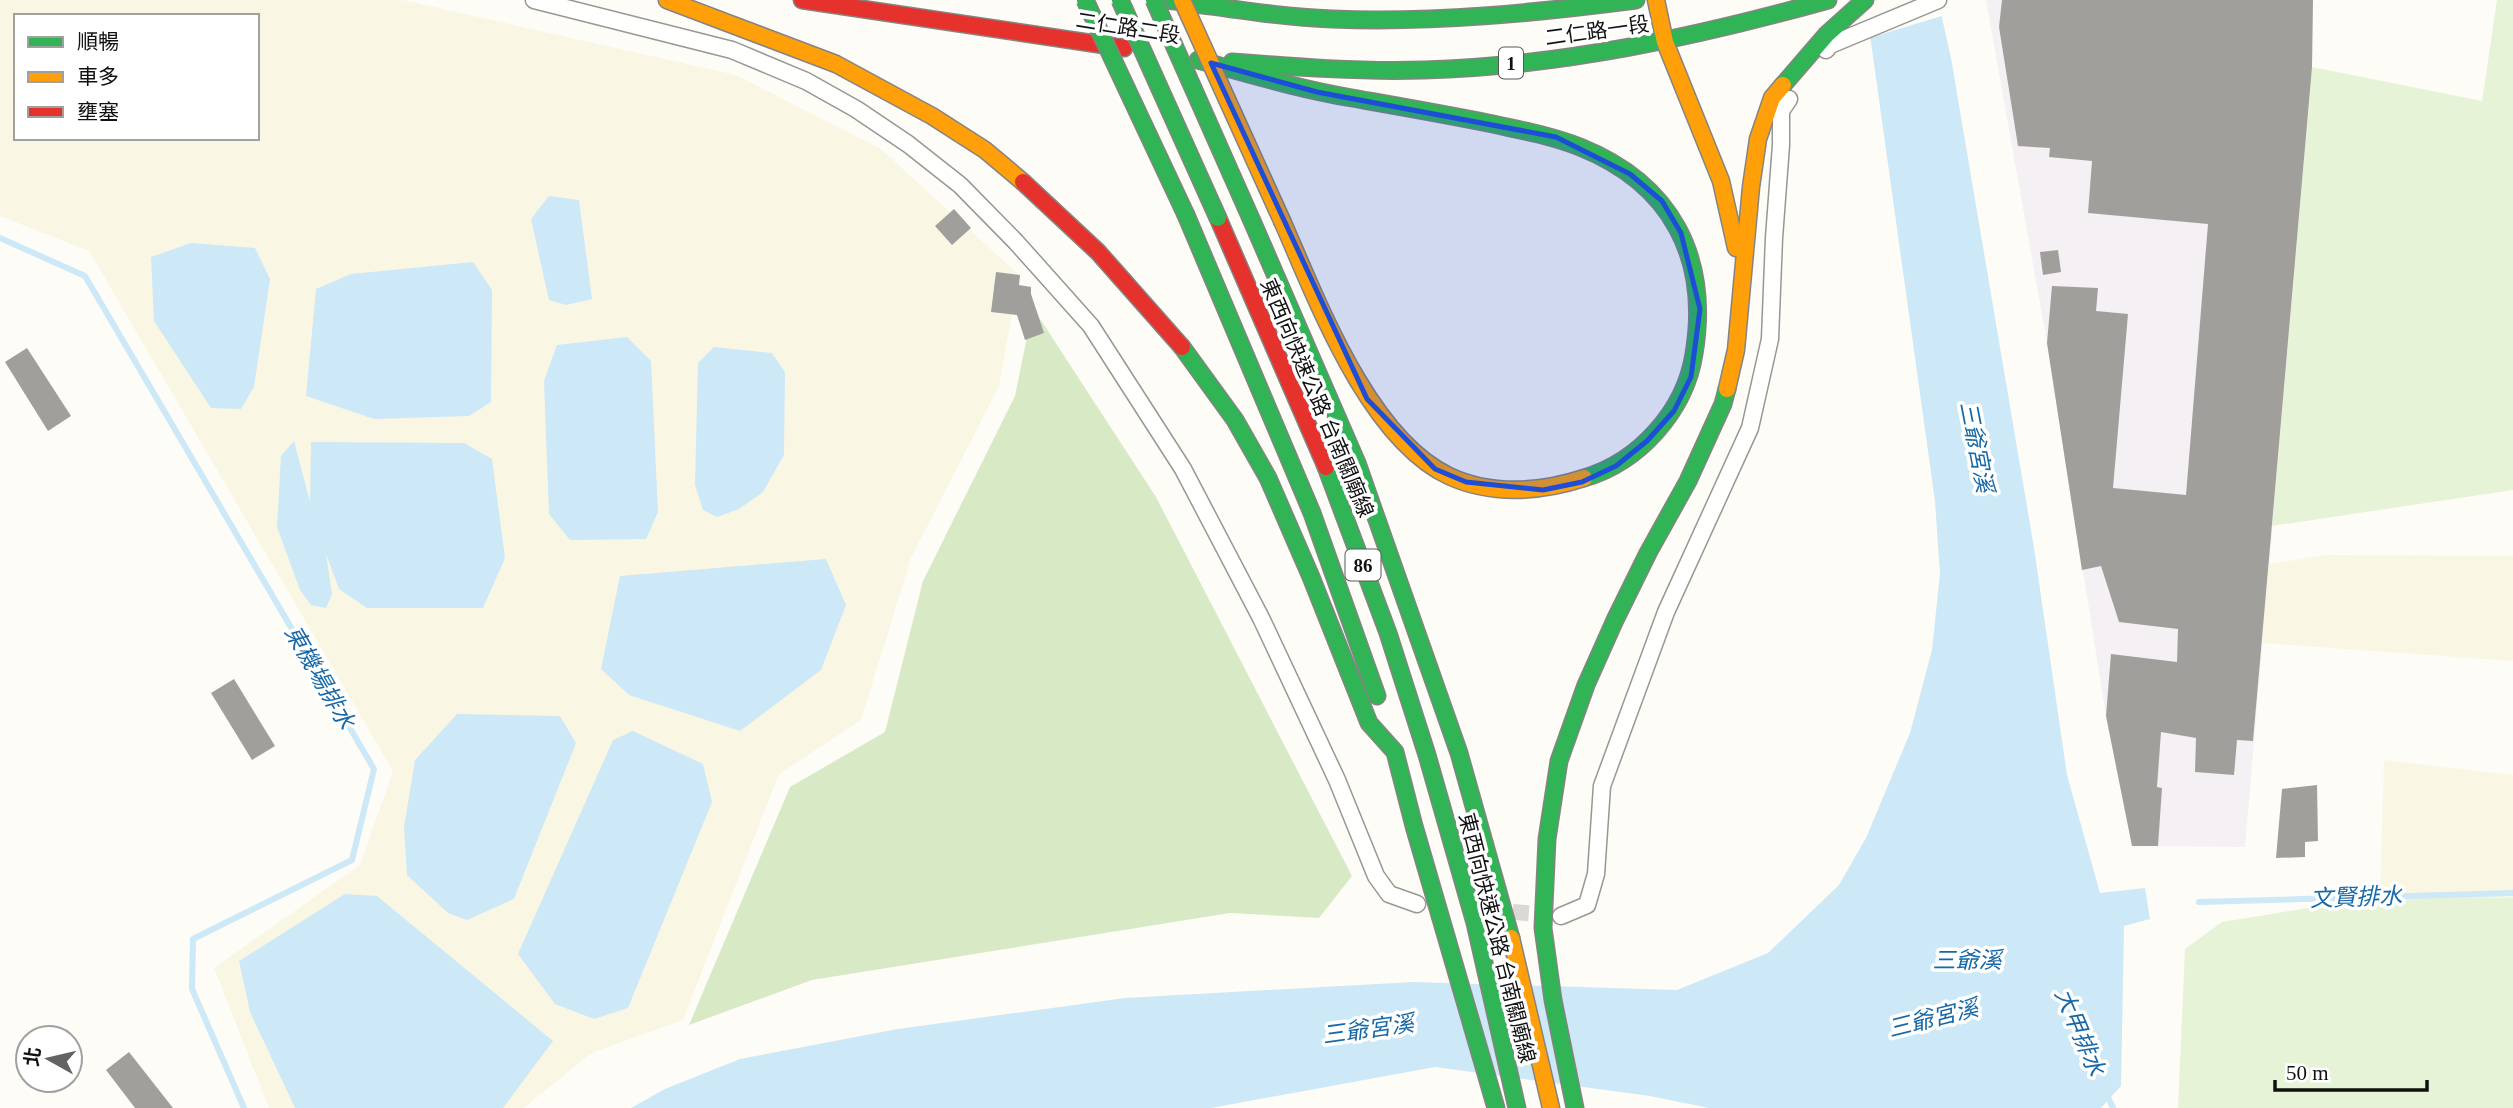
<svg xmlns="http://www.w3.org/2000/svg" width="2513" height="1108" font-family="'Times New Roman','Noto Sans TC',serif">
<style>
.industrial{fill:#f5f0f3}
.farmland{fill:#f9f7e4;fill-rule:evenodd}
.green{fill:#e7f3d7}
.forest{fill:#d8eac5}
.water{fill:#cde8f7}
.pier{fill:#fdfcf7}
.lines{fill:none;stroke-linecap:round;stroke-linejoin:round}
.stream{stroke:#cde8f7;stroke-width:6}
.building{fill:#a19f9c}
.street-tunnel{stroke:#dad9d4;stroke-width:16;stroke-dasharray:16 8;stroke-linecap:butt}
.street-casing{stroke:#979795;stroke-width:19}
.fast-casing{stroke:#858482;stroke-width:19}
.slow-casing{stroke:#858482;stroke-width:19}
.jam-casing{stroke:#858482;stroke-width:19}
.street{stroke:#fffffe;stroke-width:16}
.fast{stroke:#30b455;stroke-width:16}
.slow{stroke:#ff9f0a;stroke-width:16}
.jam{stroke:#e5322d;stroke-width:16}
.fast-bridge-casing{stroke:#858482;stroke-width:19;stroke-linecap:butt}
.slow-bridge-casing{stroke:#858482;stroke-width:19;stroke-linecap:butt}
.fast-bridge{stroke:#30b455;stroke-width:16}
.slow-bridge{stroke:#ff9f0a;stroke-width:16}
.marked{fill:#1d4ed8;fill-opacity:0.2;stroke:#1d4ed8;stroke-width:5;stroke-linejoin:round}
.labels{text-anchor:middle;stroke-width:7;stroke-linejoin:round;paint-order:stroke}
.shield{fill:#fff;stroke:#585858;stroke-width:2}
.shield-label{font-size:19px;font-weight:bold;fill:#111}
.street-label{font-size:21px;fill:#111;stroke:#fff}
.water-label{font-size:23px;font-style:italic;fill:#1768a6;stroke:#fff}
</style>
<rect width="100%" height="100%" fill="#fdfcf7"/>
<path class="industrial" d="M1986,0H2313L2312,67L2245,847L2132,846L2106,716L2047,343Z"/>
<g class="farmland">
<path d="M0,0H403L736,75L881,149L1019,275L999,386L911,558L861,720L779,774L683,1020L591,1053L524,1108H269L214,968L360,865L393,771L89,251L0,216ZM16,16H257V138H16Z"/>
<path d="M2325,555L2513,556V661L2262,643L2268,564Z"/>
<path d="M2384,760L2513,775V898L2380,896Z"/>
</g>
<g class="green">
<path d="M2497,0H2513V490L2272,526L2312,67L2482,101Z"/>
<path d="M2380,896L2513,898V1108H2178L2185,949L2222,922Z"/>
</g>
<path class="forest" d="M1033,308L1156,497L1352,876L1319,918L1230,913L812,980L689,1025L790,787L885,732L923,581L1015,396Z"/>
<g class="water">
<path d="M1855,0H1938L1951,58L2034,548L2067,775L2100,893L2145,888L2150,919L2124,926L2121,1086L2101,1108H1709L1650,1096L1435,1067L1211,1108H631L665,1089L740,1059L898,1029L1125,998L1413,982L1677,990L1768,953L1839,885L1866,838L1910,733L1932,650L1940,574L1935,501L1871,42Z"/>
<path d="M549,196L579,200L592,299L566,305L549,300L531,219Z"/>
<path d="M191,243L255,248L270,279L254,387L241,409L211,408L154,321L151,257Z"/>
<path d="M473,262L492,290L491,402L469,416L374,419L306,396L316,289L351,274Z"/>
<path d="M627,337L651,361L658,512L646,539L570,540L549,514L544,381L557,345Z"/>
<path d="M714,347L772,353L785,372L784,455L763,492L739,509L717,517L703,510L695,485L698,363Z"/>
<path d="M294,441L310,502L311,442L464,443L492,459L505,558L483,608H367L339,589L326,554L332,594L326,608L311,605L300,590L277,527L281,456Z"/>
<path d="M826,559L846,605L821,670L740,731L629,695L601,669L620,576Z"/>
<path d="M457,714L560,716L576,743L514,899L467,920L448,913L407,875L404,827L415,760Z"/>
<path d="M633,731L703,764L712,802L628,1008L594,1019L555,1004L518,954L613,740Z"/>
<path d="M345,894L377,896L553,1041L503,1108H295L250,1012L239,961Z"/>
</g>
<path class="pier" d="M1852,0H1942L1945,15L1866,39Z"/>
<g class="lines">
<g class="stream">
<path d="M0,238L85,276L374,769L352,860L193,939L192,989L244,1108"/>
<path d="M2199,902L2513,893"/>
<path d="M2106,1093L2113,1108"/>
</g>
</g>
<g class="building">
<path d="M2002,0H2313L2312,67L2253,741L2237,740L2234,775L2195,772L2196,738L2161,732L2157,787L2162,788L2158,846H2132L2106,716L2111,654L2177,662L2178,629L2119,622L2101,566L2082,570L2047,343L2052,286L2098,288L2096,311L2128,314L2113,488L2186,495L2208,224L2088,213L2092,161L2049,157L2050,148L2018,146L1999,27Z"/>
<path d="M954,209L971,228L952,245L935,226Z"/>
<path d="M2058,250L2061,272L2043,275L2040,252Z"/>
<path d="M996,272L1020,275L1019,285L1031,287V294L1044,333L1025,340L1017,315L991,312Z"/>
<path d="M27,348L71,416L48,431L5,362Z"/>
<path d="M234,679L275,746L252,760L211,693Z"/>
<path d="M2317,785L2318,841L2305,842V857L2276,858L2282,789Z"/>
<path d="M129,1052L173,1108H135L106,1070Z"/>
</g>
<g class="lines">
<path class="street-tunnel" d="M1465,908L1551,915"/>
<g class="street-casing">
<g id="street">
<path d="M534,0L732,50L806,81L856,109L908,144L960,185L1016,242L1091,326L1183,469L1261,618L1337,780L1376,876L1389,894L1417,904"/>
<path d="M1826,50L1830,45L1938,0"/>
<path d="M1561,916L1587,905L1596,874L1602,786L1666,612L1750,428L1770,339L1774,238L1781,145V111L1789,99"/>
</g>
</g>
<g class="fast-casing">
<g id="fast">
<path d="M1167,0C1222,7 1277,17 1332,19C1434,23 1535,13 1636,0"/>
<path d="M1198,60C1249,74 1299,89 1352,98C1397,106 1443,114 1488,123C1519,130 1550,135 1580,147C1672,184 1710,258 1694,354C1685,411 1639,462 1584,478"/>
<path d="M1232,62C1296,67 1360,72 1424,70C1561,66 1696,37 1828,0"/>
<path d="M1783,85L1827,34L1865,0"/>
<path d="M1186,215L1312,513L1377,696"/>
<path d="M1252,221L1357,463L1459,753L1511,938"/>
<path d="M1182,347L1235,420L1268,478L1311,577L1369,723L1395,752L1414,826L1496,1108"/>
<path d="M1326,467L1388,633L1427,755L1475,923L1517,1108"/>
<path d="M1575,1108L1553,1000L1543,928L1547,839L1559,761L1586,685L1615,620L1648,553L1688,481L1723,404L1727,389"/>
</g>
</g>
<g class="slow-casing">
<g id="slow">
<path d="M667,0L836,64L932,116L985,150L1023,182"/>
<path d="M1656,0L1665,42L1721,181L1736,248"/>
<path d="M1283,223C1317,300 1368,438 1449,476C1492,496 1541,492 1584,478"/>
<path d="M1727,389L1736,350L1751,187L1758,139L1772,98L1783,85"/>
<path d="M1511,938L1551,1108"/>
</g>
</g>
<g class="jam-casing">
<g id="jam">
<path d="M802,0L1124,48"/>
<path d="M1023,182L1098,252L1182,347"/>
<path d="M1218,218L1326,467"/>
</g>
</g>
<use href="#street" class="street"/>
<use href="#fast" class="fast"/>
<use href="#slow" class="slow"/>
<use href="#jam" class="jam"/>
<g class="fast-bridge-casing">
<g id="fast-bridge">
<path d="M1085,0L1186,215"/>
<path d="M1120,0L1218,218"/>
<path d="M1154,0L1252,221"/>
</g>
</g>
<g class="slow-bridge-casing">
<path id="slow-bridge" d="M1182,0L1283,223"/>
</g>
<use href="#fast-bridge" class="fast-bridge"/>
<use href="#slow-bridge" class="slow-bridge"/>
</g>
<path class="marked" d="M1211,63L1317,92L1556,137L1630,174L1662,201L1681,233L1700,309L1691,377L1674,411L1647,441L1616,466L1582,482L1543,490L1466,482L1435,469L1367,399Z"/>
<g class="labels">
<g class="shield">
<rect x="1499" y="47.5" width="24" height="31" rx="5"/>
<rect x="1345.5" y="549.5" width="35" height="31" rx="5"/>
</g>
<g class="shield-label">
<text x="1511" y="70">1</text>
<text x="1363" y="572">86</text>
</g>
<g class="street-label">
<text transform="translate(1128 28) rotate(9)" y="7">二仁路二段</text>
<text transform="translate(1597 31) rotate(-8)" y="7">二仁路一段</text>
<text transform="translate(1317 398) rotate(67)" y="7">東西向快速公路 台南關廟線</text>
<text transform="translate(1497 938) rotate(76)" y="7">東西向快速公路 台南關廟線</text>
</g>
<g class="water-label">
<text transform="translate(1977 447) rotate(79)" y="8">三爺宮溪</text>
<text transform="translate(320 677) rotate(60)" y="8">東機場排水</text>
<text transform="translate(2356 897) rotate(-2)" y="8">文賢排水</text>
<text x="1967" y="968">三爺溪</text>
<text transform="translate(1933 1018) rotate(-14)" y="8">三爺宮溪</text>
<text transform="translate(1368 1029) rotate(-8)" y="8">三爺宮溪</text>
<text transform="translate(2080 1032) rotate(67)" y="8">大甲排水</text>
</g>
</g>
<rect x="14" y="14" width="245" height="126" fill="#ffffff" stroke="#a0a0a0" stroke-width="2"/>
<rect x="28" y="37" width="35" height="10" fill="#30b455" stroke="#a0a0a0" stroke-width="2"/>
<text x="77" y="49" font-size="21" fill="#111111">順暢</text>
<rect x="28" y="72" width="35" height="10" fill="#ff9f0a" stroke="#a0a0a0" stroke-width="2"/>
<text x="77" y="84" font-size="21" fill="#111111">車多</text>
<rect x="28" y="107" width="35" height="10" fill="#e5322d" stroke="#a0a0a0" stroke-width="2"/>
<text x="77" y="119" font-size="21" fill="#111111">壅塞</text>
<g transform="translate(49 1059) rotate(278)"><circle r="33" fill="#ffffff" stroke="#a0a0a0" stroke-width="2"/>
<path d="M0-5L12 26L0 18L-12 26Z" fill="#646362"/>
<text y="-10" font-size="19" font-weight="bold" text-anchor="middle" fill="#111111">北</text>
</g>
<path d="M2275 1080v10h152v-10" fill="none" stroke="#111111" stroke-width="3.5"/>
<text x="2286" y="1080" font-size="21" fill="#111111" stroke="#ffffff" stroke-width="5" paint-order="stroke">50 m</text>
</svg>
